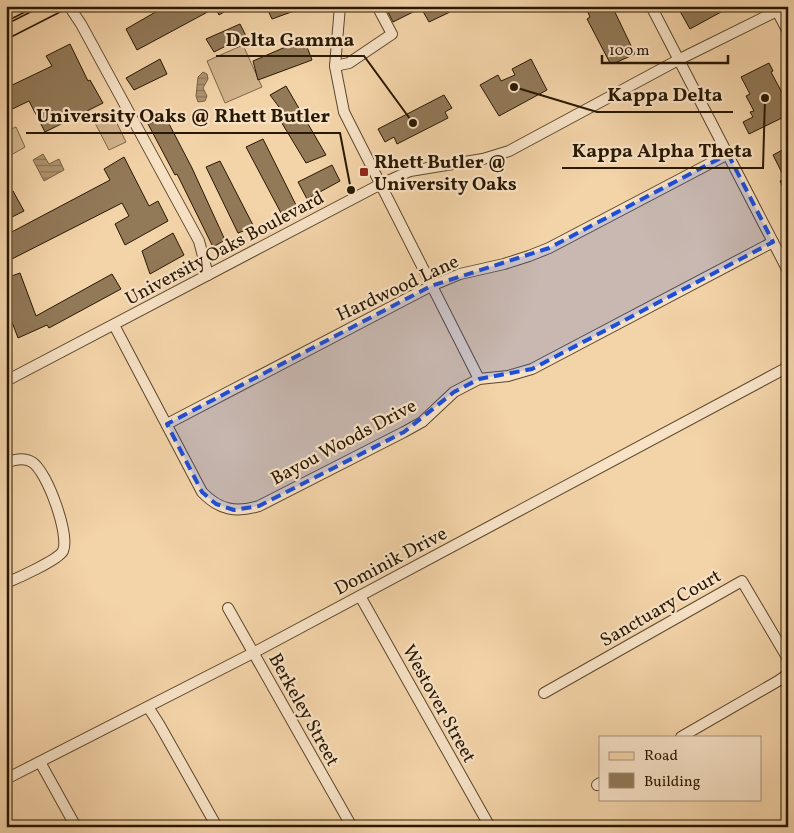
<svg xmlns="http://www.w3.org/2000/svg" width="794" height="833" font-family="Vollkorn,serif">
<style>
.park{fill:#d1b38c;stroke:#7d6646}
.water{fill:url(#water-rules);stroke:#796243}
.building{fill:#927958;stroke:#291801}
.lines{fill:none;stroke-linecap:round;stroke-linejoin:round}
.minor-casing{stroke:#5c472b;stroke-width:12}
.major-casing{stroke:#291801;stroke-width:15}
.minor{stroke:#f7e2c6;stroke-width:10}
.major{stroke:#f3d3a8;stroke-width:12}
.marked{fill:#1d4ed8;fill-opacity:0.2;stroke:#1d4ed8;stroke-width:4;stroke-dasharray:10 6;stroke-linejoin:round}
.poi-dot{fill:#8f2418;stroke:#f7e2c6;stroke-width:2}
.labels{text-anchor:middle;stroke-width:4.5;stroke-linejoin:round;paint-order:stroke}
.poi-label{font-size:19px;font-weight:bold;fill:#291801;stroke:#f7e2c6;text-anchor:start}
.street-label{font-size:19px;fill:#291801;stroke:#f7e2c6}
.leader{fill:none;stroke:#291801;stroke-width:2}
.callout-dot{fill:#291801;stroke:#f7e2c6;stroke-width:2}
.callout-label{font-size:20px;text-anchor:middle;font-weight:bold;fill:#291801;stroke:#f7e2c6;stroke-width:4.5;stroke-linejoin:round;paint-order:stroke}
</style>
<defs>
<pattern id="water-rules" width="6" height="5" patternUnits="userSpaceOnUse" patternTransform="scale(1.25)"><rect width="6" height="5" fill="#ae936f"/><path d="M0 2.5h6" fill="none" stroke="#8e7759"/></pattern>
</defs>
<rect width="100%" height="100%" fill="#f3d3a8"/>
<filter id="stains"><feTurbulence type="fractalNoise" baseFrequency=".004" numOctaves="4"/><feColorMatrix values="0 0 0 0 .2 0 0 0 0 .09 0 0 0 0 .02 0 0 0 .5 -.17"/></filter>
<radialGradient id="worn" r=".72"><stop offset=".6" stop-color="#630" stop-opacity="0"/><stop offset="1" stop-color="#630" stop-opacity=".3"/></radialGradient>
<g class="park">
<path d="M243,45L262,87L225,103L207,61Z"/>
<path d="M113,115L126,142L109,150L95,123Z"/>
<path d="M16,127L25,147L11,155L6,143V131Z"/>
</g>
<g class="water">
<path d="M203,72L207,74L208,79L203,88L207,96L205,101L198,102L196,96L198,77Z"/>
<path d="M43,154L49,164L59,159L64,170L44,181L33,160Z"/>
</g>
<g class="building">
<path d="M166,6H234L219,15L215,8L137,50L126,29Z"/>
<path d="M266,6H305V7L272,19Z"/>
<path d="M385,6H447L450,12L429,22L421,8L393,22Z"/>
<path d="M585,6H603L605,11L613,8L635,54L615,63H610L587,19L590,17Z"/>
<path d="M677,6H732L690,29Z"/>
<path d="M240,24L246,36L214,52L206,39Z"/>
<path d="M304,39L312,60L258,80L253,61Z"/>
<path d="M70,44L88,81L90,80L103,103L45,132L29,101L6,112V88L52,66L46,56Z"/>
<path d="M160,59L167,74L134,90L126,78Z"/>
<path d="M531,59L547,90L499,116L480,85L498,75L501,81L515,75L512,69Z"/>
<path d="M769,63L773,71L771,72L788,104V115L749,134L743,122L753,117L750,112L754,111L746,96L750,94L741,77Z"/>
<path d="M286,86L326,155L306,163L277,115L282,111L270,95Z"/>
<path d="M444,95L452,108L445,112L448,118L397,144L394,137L385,142L378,129Z"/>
<path d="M166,118L192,168L225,240L213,247L177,174L175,175L148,124Z"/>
<path d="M263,139L296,205L281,213L246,147Z"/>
<path d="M788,147V197L780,181L785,179L773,155Z"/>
<path d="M124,157L149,206L158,201L168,221L125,245L115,224L129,216L122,203L6,262V235L110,180L104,169Z"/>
<path d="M220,161L254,227L238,233L206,167Z"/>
<path d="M332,165L340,181L307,199L298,182Z"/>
<path d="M13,191L24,211L6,220V195Z"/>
<path d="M173,233L184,255L150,274L142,251Z"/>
<path d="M20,273L36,316L112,274L121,289L49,328L47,325L18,338L6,306V278Z"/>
</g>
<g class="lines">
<g class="minor-casing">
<g id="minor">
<path d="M69,6L81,24L199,241L208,275"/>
<path d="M340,6L335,66L344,112L479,379"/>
<path d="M651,6L788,271"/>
<path d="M777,11L788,32"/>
<path d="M335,66L349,63L392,34L377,6"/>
<path d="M114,325L202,492C219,510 236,513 259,506L404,432L422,422L454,392L479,379L508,376L532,369L773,242"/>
<path d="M6,381L379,185L410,171L483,159L509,151L680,59L787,6"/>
<path d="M167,424L431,286L460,274L504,264L529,256L549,248L728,154"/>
<path d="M6,463C15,459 24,457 32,462C47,471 70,535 63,551C58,560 18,578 6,583"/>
<path d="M360,596L490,827"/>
<path d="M228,608L352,827"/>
<path d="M544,693L742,581L788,659"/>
<path d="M148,707L159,724L217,827"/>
<path d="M681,737L778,681L788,674"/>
<path d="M40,762L76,827"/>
<path d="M6,779L253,653L788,367"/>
<path d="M597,785L600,783"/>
</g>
</g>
<g class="major-casing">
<g id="major">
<path d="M6,14L22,6"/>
<path d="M6,32L57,6"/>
</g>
</g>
<use href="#minor" class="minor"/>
<use href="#major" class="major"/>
</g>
<path class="marked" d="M728,154L773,242L532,369L479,379L454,392L404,432L259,506L234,510L216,504L202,492L167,424L431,286L549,248Z"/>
<rect class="poi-dot" x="359" y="167" width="10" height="10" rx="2.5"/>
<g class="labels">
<g class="poi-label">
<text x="374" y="168">Rhett Butler @<tspan x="374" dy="22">University Oaks</tspan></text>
</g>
<g class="street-label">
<text transform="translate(224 247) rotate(-28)" y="7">University Oaks Boulevard</text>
<text transform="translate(397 287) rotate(-25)" y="7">Hardwood Lane</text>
<text transform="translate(343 441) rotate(-28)" y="7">Bayou Woods Drive</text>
<text transform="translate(390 560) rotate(-28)" y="7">Dominik Drive</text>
<text transform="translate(660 607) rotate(-30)" y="7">Sanctuary Court</text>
<text transform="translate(440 703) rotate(61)" y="7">Westover Street</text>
<text transform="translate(305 709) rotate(61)" y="7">Berkeley Street</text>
</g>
</g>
<path class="leader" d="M413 123L364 56H216M514 87L597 112H733M351 190L340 133H26M765 98L763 168H562"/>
<g class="callout-dot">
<circle cx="413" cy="123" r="5"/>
<circle cx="514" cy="87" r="5"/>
<circle cx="351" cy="190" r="5"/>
<circle cx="765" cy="98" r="5"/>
</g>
<g class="callout-label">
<text x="290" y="46">Delta Gamma</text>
<text x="665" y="101">Kappa Delta</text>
<text x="183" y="122">University Oaks @ Rhett Butler</text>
<text x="662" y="157">Kappa Alpha Theta</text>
</g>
<rect width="794" height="833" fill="none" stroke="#f3d3a8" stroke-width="25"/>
<rect x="8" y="8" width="779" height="818" fill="none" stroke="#291801" stroke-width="2.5"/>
<rect x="12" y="12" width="769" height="808" fill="none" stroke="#291801"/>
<rect x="599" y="736" width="162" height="65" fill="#f7e2c6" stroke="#a59177"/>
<rect x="609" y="752" width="25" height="8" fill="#f3d3a8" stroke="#a59177"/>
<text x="644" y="760" font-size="15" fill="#291801">Road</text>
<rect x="609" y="773" width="25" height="15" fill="#927958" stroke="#a59177"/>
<text x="644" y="786" font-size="15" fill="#291801">Building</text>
<path d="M602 55v8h126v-8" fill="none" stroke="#291801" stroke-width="2.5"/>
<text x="609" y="55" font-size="15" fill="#291801" stroke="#f7e2c6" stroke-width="4" paint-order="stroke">100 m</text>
<rect width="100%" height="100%" filter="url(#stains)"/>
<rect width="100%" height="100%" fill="url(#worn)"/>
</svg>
